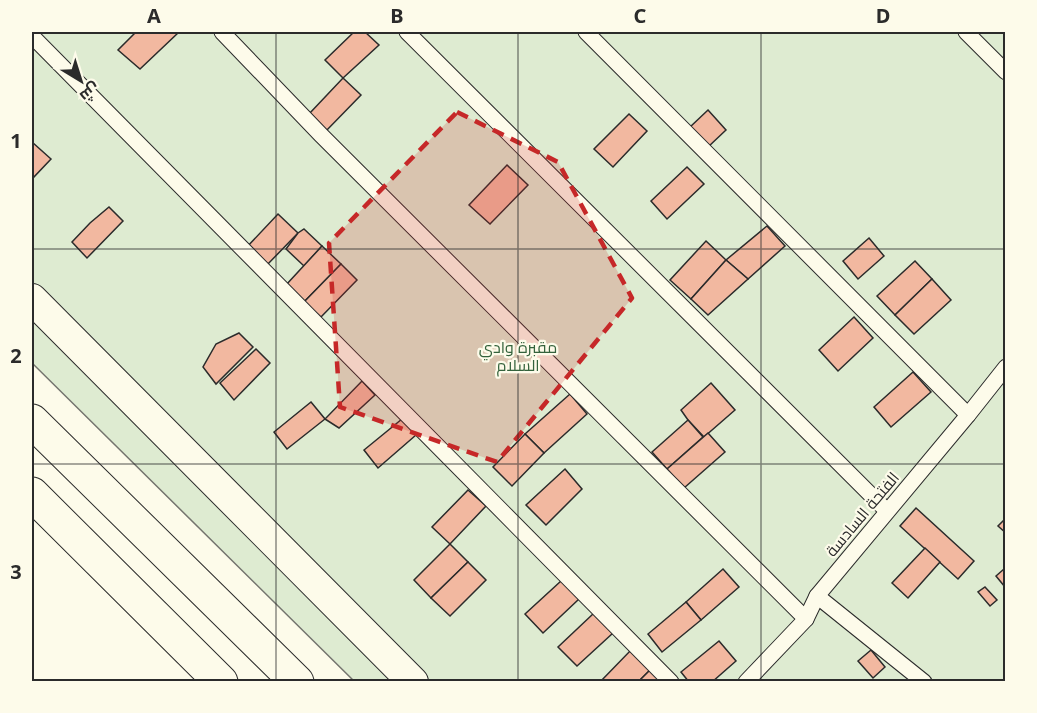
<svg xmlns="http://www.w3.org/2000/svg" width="1037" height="713" font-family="'Noto Sans',Cairo,sans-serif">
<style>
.green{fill:#deebd1;stroke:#74746e;stroke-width:1.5}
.building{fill:#f2b8a0;stroke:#2b2b2b;stroke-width:1.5}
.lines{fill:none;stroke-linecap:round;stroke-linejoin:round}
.lane-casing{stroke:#2b2b2b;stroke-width:17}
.street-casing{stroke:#2b2b2b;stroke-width:32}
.secondary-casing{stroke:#2b2b2b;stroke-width:35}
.lane{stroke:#fdfbea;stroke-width:15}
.street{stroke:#fdfbea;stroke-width:30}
.secondary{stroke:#fdfbea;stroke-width:33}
.marked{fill:#c62828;fill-opacity:0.2;stroke:#c62828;stroke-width:4.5;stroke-dasharray:12 8;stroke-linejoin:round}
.grid{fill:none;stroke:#2b2b2b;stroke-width:1.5;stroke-opacity:0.55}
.labels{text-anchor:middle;stroke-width:4.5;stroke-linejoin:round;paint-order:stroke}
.park-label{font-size:16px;fill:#34623c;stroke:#fdfbea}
.street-label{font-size:16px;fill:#2b2b2b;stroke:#fdfbea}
.neatline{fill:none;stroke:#2b2b2b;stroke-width:2}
.grid-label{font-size:20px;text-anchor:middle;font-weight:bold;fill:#2b2b2b}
</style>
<rect width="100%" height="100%" fill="#fdfbea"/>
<path class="green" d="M32,32H1005V681H354L32,363Z"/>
<g class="building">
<path d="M136,32H179L140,69L118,50Z"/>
<path d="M354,32H365L379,45L343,78L325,60Z"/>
<path d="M343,78L361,95L326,131L309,114Z"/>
<path d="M708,110L726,130L708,147L689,128Z"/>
<path d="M629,114L647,131L613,167L594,149Z"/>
<path d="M32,142L51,159L32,179Z"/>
<path d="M507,165L528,185L490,224L469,205Z"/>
<path d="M687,167L704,184L667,219L651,201Z"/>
<path d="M109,207L123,221L87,258L72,242L90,223Z"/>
<path d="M278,214L298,233L266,266L246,248Z"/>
<path d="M767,226L785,246L748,279L726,260Z"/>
<path d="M304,229L322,246L304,266L286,249L298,233Z"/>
<path d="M869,238L884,256L858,279L843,261Z"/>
<path d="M706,241L726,260L691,299L670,280Z"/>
<path d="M322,246L341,264L304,302L286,285Z"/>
<path d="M726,260L748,279L708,315L691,299Z"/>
<path d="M915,261L932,279L895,315L877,296Z"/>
<path d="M341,264L357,280L321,317L304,302Z"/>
<path d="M932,279L951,300L914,334L895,315Z"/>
<path d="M854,317L873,338L838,371L819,350Z"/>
<path d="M239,333L253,347L216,384L203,367L216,344Z"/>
<path d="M256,349L270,363L234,400L220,383Z"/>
<path d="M913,372L931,392L891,427L874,407Z"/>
<path d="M362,381L375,395L339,428L325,419Z"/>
<path d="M711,383L735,410L704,437L688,420L681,410Z"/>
<path d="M570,394L587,414L544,453L525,434Z"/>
<path d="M311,402L325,419L287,449L274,432Z"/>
<path d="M402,419L416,435L378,468L364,450Z"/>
<path d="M688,420L703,437L667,469L652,452Z"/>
<path d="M708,433L725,452L684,488L667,469Z"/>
<path d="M525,434L544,453L512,486L493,467Z"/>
<path d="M565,469L582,489L546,525L526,505Z"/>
<path d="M468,490L486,506L450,544L432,527Z"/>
<path d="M916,508L974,561L958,579L900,526Z"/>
<path d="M1006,518V533L998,526Z"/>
<path d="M450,544L468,562L431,598L414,580Z"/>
<path d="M925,548L940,562L908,598L892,583Z"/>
<path d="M468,562L486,580L450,616L431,598Z"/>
<path d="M723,569L739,587L701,620L686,602Z"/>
<path d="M1004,569L1006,571L1005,587L996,576Z"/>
<path d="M561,581L579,599L543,633L525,614Z"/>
<path d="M985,587L997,600L990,606L978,592Z"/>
<path d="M686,602L701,620L662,652L648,634Z"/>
<path d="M594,613L613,633L577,666L558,647Z"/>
<path d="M719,641L736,661L712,682H689L681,672Z"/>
<path d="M631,650L650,670L638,682H600Z"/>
<path d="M871,650L885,667L873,678L858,661Z"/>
<path d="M650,670L661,682H638Z"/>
</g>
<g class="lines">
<g class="lane-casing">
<g id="lane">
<path d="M222,32L321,135L806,619"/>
<path d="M407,32L887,511"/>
<path d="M586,32L968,415"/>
<path d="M966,32L1006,72"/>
<path d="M32,36L671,682"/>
<path d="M817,596L924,682"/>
<path d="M746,682L806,619L817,596L968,415L1006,367"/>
</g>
</g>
<g class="street-casing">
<path id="street" d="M32,299L413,682"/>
</g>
<g class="secondary-casing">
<g id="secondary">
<path d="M32,421L297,682"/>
<path d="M32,494L221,682"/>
</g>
</g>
<use href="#lane" class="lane"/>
<use href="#street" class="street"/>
<use href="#secondary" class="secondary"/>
</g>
<path class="marked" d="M457,112L558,162L632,298L497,462L340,407L329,243Z"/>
<path class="grid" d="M276,32V682M518,32V682M761,32V682M32,249H1006M32,464H1006"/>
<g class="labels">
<g class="park-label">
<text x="518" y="353">مقبرة وادي<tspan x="518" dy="18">السلام</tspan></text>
</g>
<g class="street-label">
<text transform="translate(862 514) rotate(-50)" y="6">الفتحة السادسة</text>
</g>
</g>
<rect width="1037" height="713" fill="none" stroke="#fdfbea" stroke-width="66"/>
<g transform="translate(81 81) rotate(142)" stroke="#fdfbea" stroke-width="4.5" paint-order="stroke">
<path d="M0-4.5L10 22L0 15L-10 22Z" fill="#2b2b2b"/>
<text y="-9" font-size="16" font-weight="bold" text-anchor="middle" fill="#2b2b2b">ش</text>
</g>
<rect x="33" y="33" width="971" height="647" class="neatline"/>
<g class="grid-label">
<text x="154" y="23">A</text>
<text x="397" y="23">B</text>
<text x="640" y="23">C</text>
<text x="883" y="23">D</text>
<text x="16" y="148">1</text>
<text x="16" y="363">2</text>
<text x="16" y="579">3</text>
</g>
</svg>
